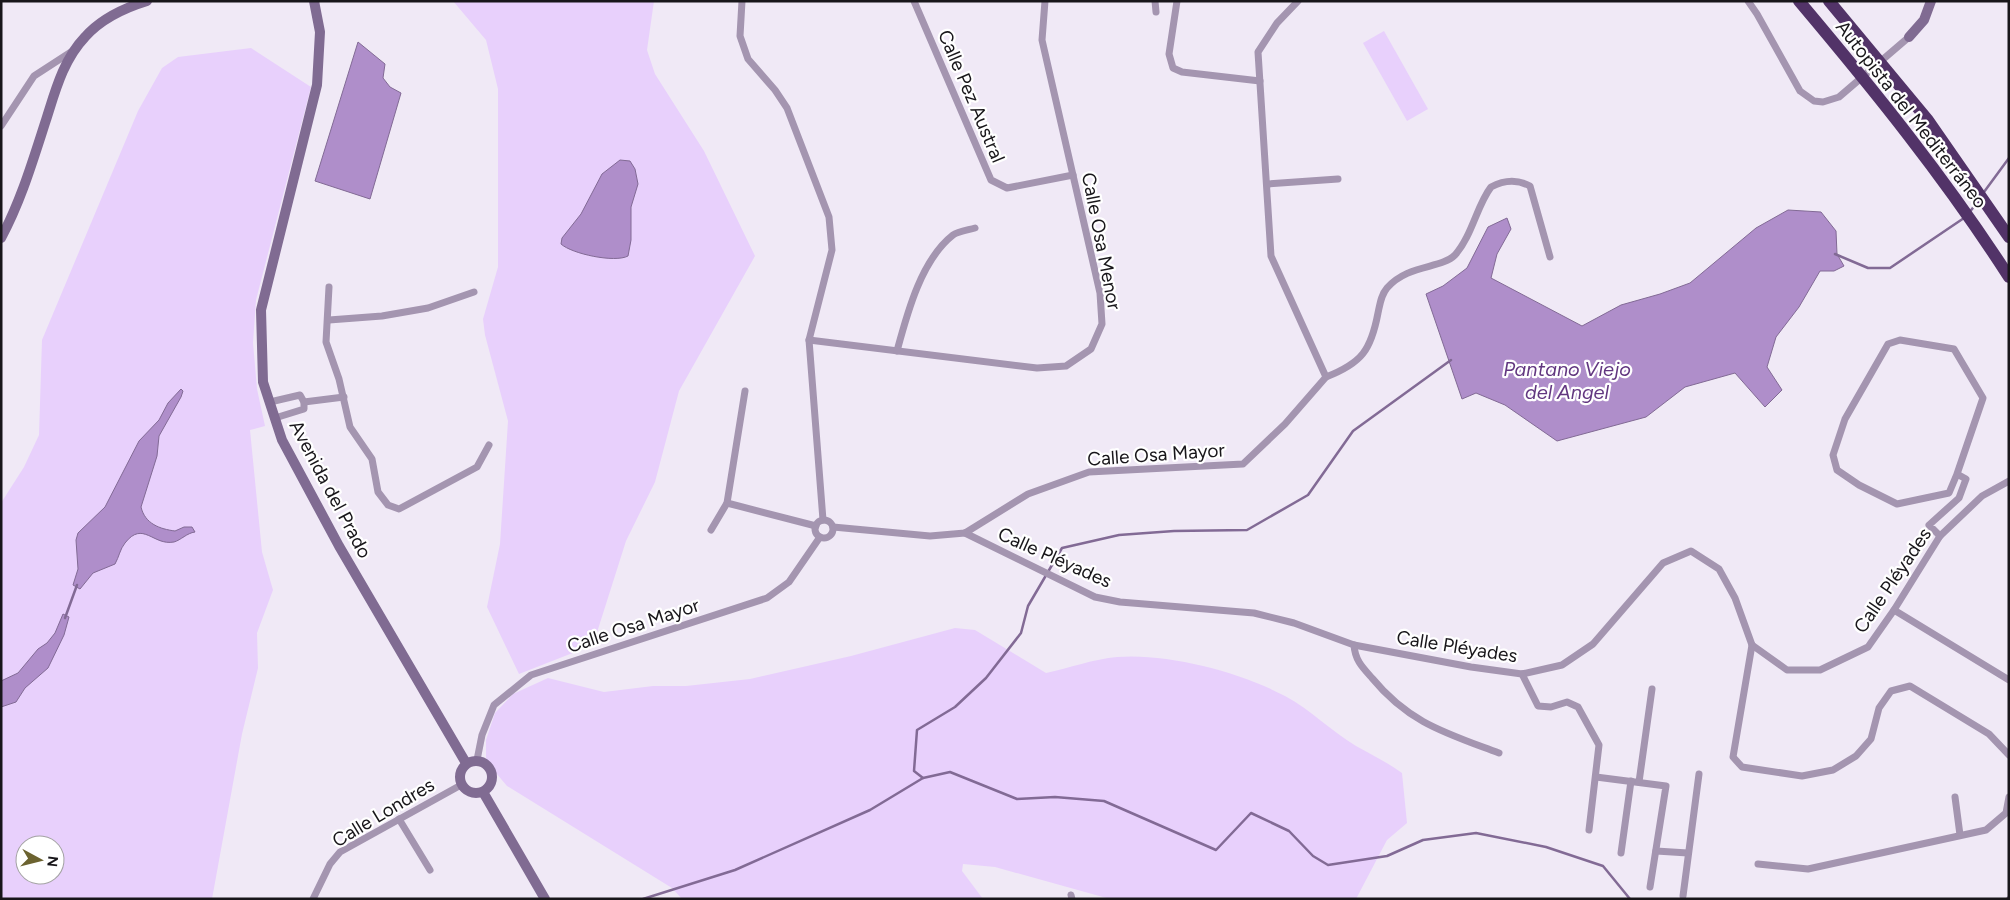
<svg xmlns="http://www.w3.org/2000/svg" width="2010" height="900" font-family="Figtree,sans-serif">
<style>
.green{fill:#e8d0fc;fill-rule:evenodd}
.water{fill:#af8eca;stroke:#826a95}
.lines{fill:none;stroke-linecap:round;stroke-linejoin:round}
.stream{stroke:#826a95;stroke-width:2.5}
.street{stroke:#a495b0;stroke-width:7}
.secondary{stroke:#806b92;stroke-width:10}
.highway{stroke:#523368;stroke-width:12}
.labels{text-anchor:middle;stroke-width:4.5;stroke-linejoin:round;paint-order:stroke}
.street-label{font-size:19px;fill:#18161a;stroke:#fff}
.water-label{font-size:20px;font-style:italic;fill:#623780;stroke:#fff}
</style>
<rect width="100%" height="100%" fill="#f0e9f6"/>
<g class="green">
<path d="M453,1H654L647,50L655,74L704,151L755,256L679,391L655,482L626,541L593,645L519,674L487,607L500,544L508,421L485,335L483,319L498,267V89L486,40Z"/>
<path d="M1384,31L1428,109L1407,121L1363,43Z"/>
<path d="M251,48L311,87L256,300L253,343L257,389L265,426L250,430L262,552L273,590L257,633L258,668L242,734L212,899H1V503L24,467L39,435L42,340L138,111L162,68L178,57ZM25,845H55V875H25Z"/>
<path d="M955,628L975,630L1046,673C1069,668 1094,659 1117,657C1168,653 1240,672 1285,696C1311,710 1331,731 1356,746C1372,755 1387,762 1402,773L1407,823L1387,840L1356,899H1110L995,867L963,864L962,871L983,899H682L672,888L507,786L496,773L486,758V740L495,713L513,694L548,678L604,692L653,686H686L750,679L851,656Z"/>
</g>
<g class="water">
<path d="M358,42L385,64L383,78L390,87L401,93L370,199L315,181Z"/>
<path d="M620,160L630,161L635,169L638,184L631,207V240L628,256C615,263 572,254 561,244L562,238L581,214L602,174Z"/>
<path d="M1788,210L1821,212L1836,231L1837,254L1844,266L1834,271H1820L1799,307L1776,337L1767,367L1782,390L1765,407L1735,373L1685,387L1646,417L1557,441L1505,405L1476,393L1462,399L1426,294L1443,286L1467,268L1488,227L1507,218L1511,229L1497,254L1491,278L1582,326L1621,305L1660,294L1690,283L1756,228Z"/>
<path d="M181,389L183,391L181,397L159,436L157,456L141,507C145,524 160,529 175,531L184,527H192L195,532C187,533 181,540 174,542C153,546 143,520 125,543C120,549 119,557 115,564L93,573L80,589L73,585L78,569L76,540L78,533L105,507L139,441L159,420L168,403Z"/>
<path d="M63,614L69,617L64,635L48,668L25,688L16,702L1,707V681L18,673L38,649L47,643L55,633Z"/>
</g>
<g class="lines">
<g class="stream">
<path d="M1984,192L2009,158"/>
<path d="M1969,213L1978,201"/>
<path d="M1835,254L1868,268H1890L1964,218"/>
<path d="M65,618L77,585"/>
<path d="M923,778L914,771L917,730L955,707L986,678L1021,633L1028,606L1062,548L1119,535L1174,531L1247,530L1308,495L1353,431L1451,360"/>
<path d="M643,899L735,870L870,810L923,778L950,772L1017,799L1055,797L1104,801L1216,850L1251,813L1289,831L1313,856L1328,865L1387,856L1423,840L1476,833L1546,847L1603,866L1630,899"/>
<path d="M2007,899L2009,897"/>
</g>
<g class="street">
<path d="M742,1L740,36L748,59L775,90L787,108L829,217L832,250L809,340L823,520"/>
<path d="M914,1L991,180L1007,188L1073,175"/>
<path d="M1155,1L1156,12"/>
<path d="M1177,1L1169,54L1173,68L1182,72L1260,81"/>
<path d="M1748,1L1757,14L1800,91L1814,101L1823,102L1839,97L1909,37"/>
<path d="M1,126L34,76L71,52"/>
<path d="M1268,184L1338,179"/>
<path d="M329,287L326,342L339,379L350,427L372,459L378,492L388,505L399,509L477,467L489,445"/>
<path d="M329,320L382,316L428,308L474,292"/>
<path d="M809,340L1037,368L1066,366L1091,349L1102,324L1100,293L1042,40L1045,1"/>
<path d="M897,351C907,314 921,260 953,235C958,231 968,230 975,228"/>
<path d="M1326,377C1362,363 1371,350 1378,313C1380,304 1381,295 1387,288C1408,264 1441,269 1455,255C1472,236 1477,205 1491,187C1504,180 1517,179 1530,186L1550,257"/>
<path d="M270,402L300,395L304,402V409L275,418"/>
<path d="M304,402L344,397"/>
<path d="M727,503L816,526"/>
<circle cx="824" cy="529" r="9"/>
<path d="M833,527L930,536L965,533L1028,494L1089,472L1243,464L1285,424L1326,377L1271,256L1258,52L1277,23L1298,1"/>
<path d="M711,530L727,503L745,391"/>
<path d="M965,533L1095,597L1120,602L1254,613L1294,623L1354,645L1471,667L1522,674L1562,665L1593,644L1663,563L1691,551L1719,569L1735,598L1752,645L1787,670H1820L1868,647L1894,610L1940,536L1982,496L2009,481"/>
<path d="M1940,536L1929,525L1959,498L1966,479L1957,474L1983,398L1954,349L1900,340L1888,344L1845,419L1833,455L1837,470L1859,485L1897,504L1949,493L1957,474"/>
<path d="M1894,610L2009,680"/>
<path d="M1354,645C1355,660 1362,667 1372,678C1409,723 1446,733 1499,753"/>
<path d="M1752,645L1733,757L1742,767L1802,776L1833,770L1856,756L1871,739L1879,708L1891,691L1910,686L1989,734L2009,755"/>
<path d="M1522,674L1538,706L1551,707L1567,702L1578,707L1599,745L1589,830"/>
<path d="M477,760L482,735L494,705L531,675L767,598L789,582L820,537"/>
<path d="M1596,777L1666,786L1650,887"/>
<path d="M1639,782L1652,689"/>
<path d="M1955,797L1960,835"/>
<path d="M399,819L430,870"/>
<path d="M1656,851L1688,853"/>
<path d="M1621,853L1631,781"/>
<path d="M1758,864L1808,869L1986,830L2006,813L2009,797"/>
<path d="M1071,895L1072,899"/>
<path d="M1683,896L1699,774"/>
<path d="M313,899L330,864L340,852L461,785"/>
</g>
<g class="secondary">
<path d="M314,1L320,32L317,85L261,310L263,382L282,440L339,546L466,763"/>
<path d="M1909,37L1924,20L1931,1"/>
<path d="M1,238C21,201 33,160 46,120C55,92 63,60 85,37C101,19 124,8 147,1"/>
<circle cx="476" cy="777" r="16"/>
<path d="M483,792L545,899"/>
</g>
<g class="highway">
<path d="M1799,1C1874,90 1946,179 2009,277"/>
<path d="M1829,1L1927,119L2009,237"/>
</g>
</g>
<g class="labels">
<g class="street-label">
<text transform="translate(972 96) rotate(67)" y="7">Calle Pez Austral</text>
<text transform="translate(1912 114) rotate(52)" y="7">Autopista del Mediterráneo</text>
<text transform="translate(1102 241) rotate(79)" y="7">Calle Osa Menor</text>
<text transform="translate(1156 454) rotate(-4)" y="7">Calle Osa Mayor</text>
<text transform="translate(331 489) rotate(62)" y="7">Avenida del Prado</text>
<text transform="translate(1055 557) rotate(24)" y="7">Calle Pléyades</text>
<text transform="translate(1892 580) rotate(-56)" y="7">Calle Pléyades</text>
<text transform="translate(633 625) rotate(-18)" y="7">Calle Osa Mayor</text>
<text transform="translate(1457 646) rotate(9)" y="7">Calle Pléyades</text>
<text transform="translate(383 812) rotate(-31)" y="7">Calle Londres</text>
</g>
<g class="water-label">
<text x="1567" y="376">Pantano Viejo<tspan x="1567" dy="23">del Angel</tspan></text>
</g>
</g>
<rect width="2010" height="900" fill="none" stroke="#18161a" stroke-width="5"/>
<g transform="translate(40 860) rotate(97)"><circle r="24" fill="#ffffff" stroke="#a3a2a3"/>
<path d="M0-4L9 19L0 12L-9 19Z" fill="#6c6330"/>
<text y="-8" font-size="14" font-weight="bold" text-anchor="middle" fill="#18161a">N</text>
</g>
</svg>
